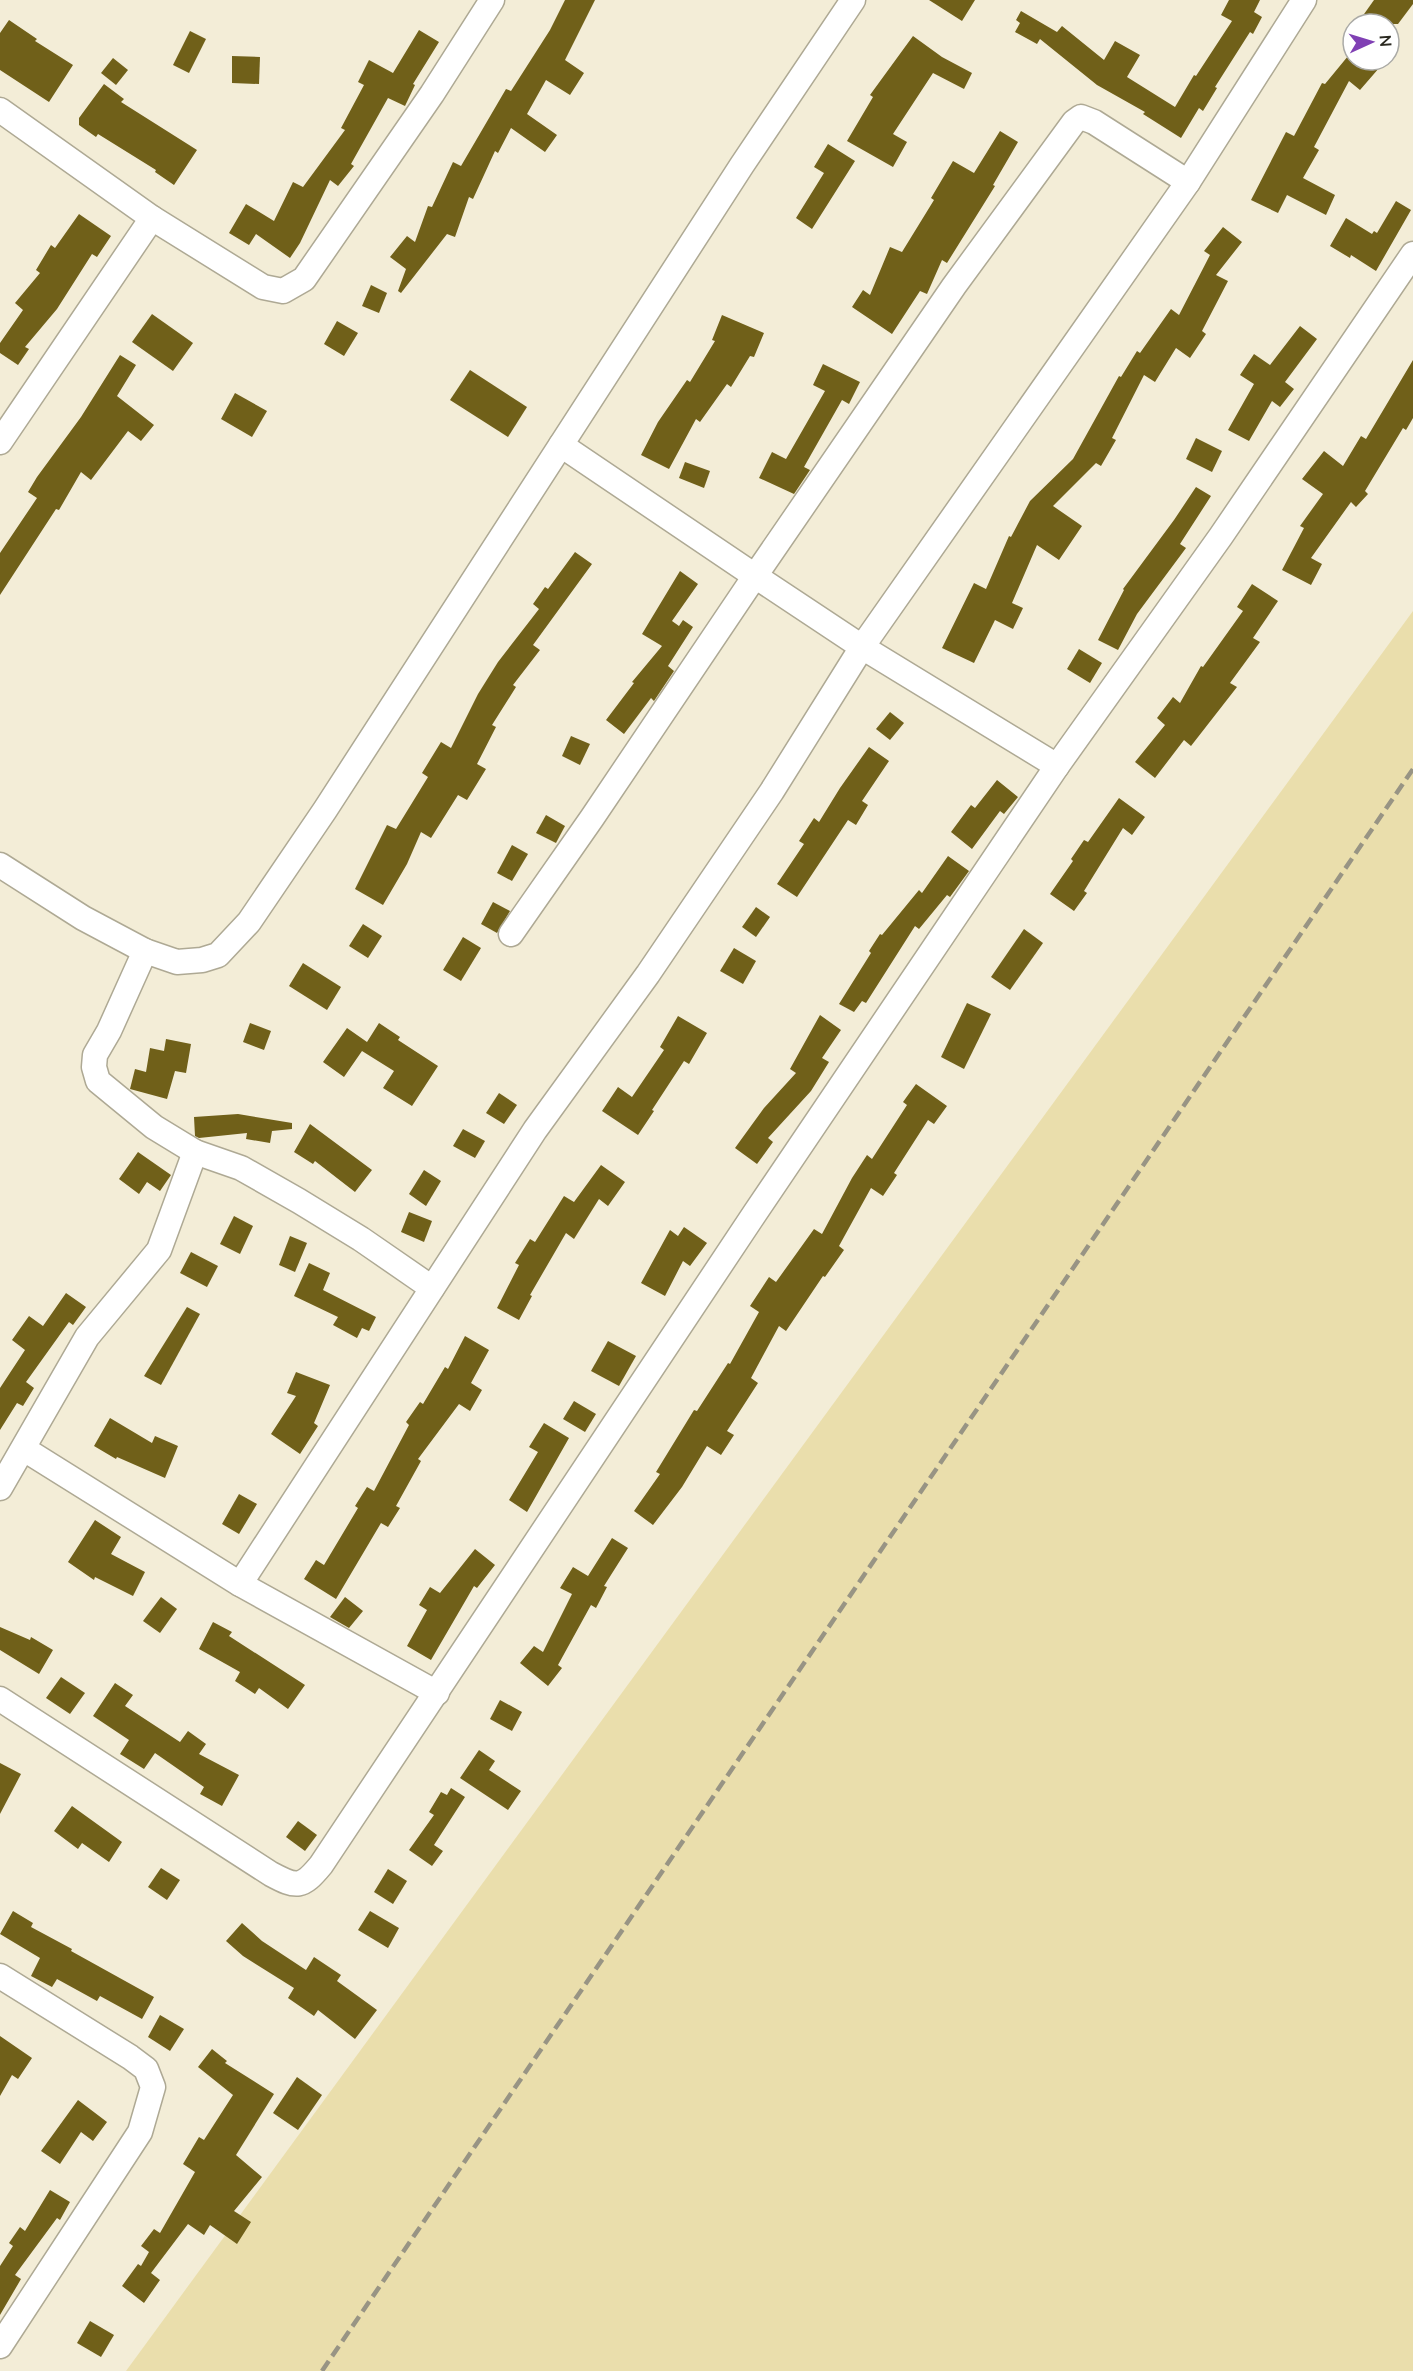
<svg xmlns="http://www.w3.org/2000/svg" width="1413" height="2371" font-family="Mulish,sans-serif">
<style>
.green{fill:#eadeac}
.building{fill:#706019}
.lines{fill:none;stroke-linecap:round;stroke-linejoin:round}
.minor-casing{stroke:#aea994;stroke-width:27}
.minor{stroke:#fff;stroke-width:24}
.rail{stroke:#989484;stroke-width:4.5;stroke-dasharray:12 6;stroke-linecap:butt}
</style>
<rect width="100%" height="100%" fill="#f3edd7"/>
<path class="green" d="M1413,611V2371H126Z"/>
<g class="building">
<path d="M565,0H595L565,60L584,73L570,95L546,80L527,114L557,135L545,152L511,128L498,153L495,151L473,199L469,197L455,237L447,234L401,293L398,291L406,269L390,257L407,236L415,242L428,206L432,207L453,162L461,166L506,89L511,91L550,30Z"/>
<path d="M929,0H975L962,21Z"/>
<path d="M1229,0H1260L1254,12L1262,17L1253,34L1250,32L1215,87L1217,88L1203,111L1199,108L1181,138L1143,114L1145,112L1097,85L1040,39L1037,44L1015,32L1020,23L1016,20L1021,11L1057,32L1062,26L1104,60L1115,41L1140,55L1127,77L1175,107L1194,75L1196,76L1232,21L1221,15Z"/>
<path d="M1374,0H1413V4L1398,24H1357Z"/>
<path d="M9,20L37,39L35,41L73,65L49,102L0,70V33Z"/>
<path d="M419,30L439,42L413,84L415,85L405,106L388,98L351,164L354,166L338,186L330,180L300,243L290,258L256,234L249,245L229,233L246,204L274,221L293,182L303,187L345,130L341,128L364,85L358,82L369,60L393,73Z"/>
<path d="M190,31L206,39L189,73L173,65Z"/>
<path d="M913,36L942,57L972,73L964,89L933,73L893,134L907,142L893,167L847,141L873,97L870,95Z"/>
<path d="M1353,50V60H1386L1360,90L1349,81L1314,147L1319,150L1303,178L1335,195L1326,215L1287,195L1278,213L1251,200L1286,132L1294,136L1322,83L1325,84Z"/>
<path d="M232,56L260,57L259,84L232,83Z"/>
<path d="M113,58L128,70L116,85L101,73Z"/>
<path d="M104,84L124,99L121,102L197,150L174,185L155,172L156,170L98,134L96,137L79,125V118Z"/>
<path d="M1000,131L1018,142L993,185L995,186L947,263L942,260L927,294L920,291L892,334L852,307L863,290L870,295L890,247L902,252L934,200L931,198L953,161L974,173Z"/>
<path d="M828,144L855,161L812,229L796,218L824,173L814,167Z"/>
<path d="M1396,201L1411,210L1376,271L1351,255L1350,258L1330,246L1346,218L1372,234L1374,231L1377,233Z"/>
<path d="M79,214L111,236L97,257L92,254L57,309L25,347L29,349L18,365L0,353V343L23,310L15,303L40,273L36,270L51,245L55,248Z"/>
<path d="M1223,227L1242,242L1216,275L1228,281L1202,331L1206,334L1190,358L1176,348L1155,382L1144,375L1112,438L1116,440L1101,466L1096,463L1053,506L1082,526L1059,560L1037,545L1012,603L1023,608L1013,629L995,620L974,663L942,648L974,583L986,589L1009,536L1011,537L1030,501L1073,459L1119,376L1121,377L1137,351L1140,353L1171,309L1179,315L1210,255L1204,251Z"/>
<path d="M371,285L387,293L379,313L362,306Z"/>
<path d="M152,314L193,343L173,371L132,342Z"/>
<path d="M722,315L764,333L754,357L750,356L731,387L727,384L700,422L696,419L669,469L641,455L658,422L687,380L690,382L715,341L712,340Z"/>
<path d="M337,321L358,333L344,356L324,344Z"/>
<path d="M1300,326L1317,339L1285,382L1294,389L1280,407L1272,401L1249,441L1228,430L1254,384L1240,375L1254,354L1270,365Z"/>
<path d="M120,355L136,365L117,396L154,425L141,441L128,431L91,480L81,472L59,510L56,509L0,595V553L37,498L28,492L37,477L81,417Z"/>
<path d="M1413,360V418L1406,430L1403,428L1365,491L1368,494L1356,507L1351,502L1311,558L1322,564L1311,585L1282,570L1304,528L1300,526L1323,494L1302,479L1324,451L1343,466L1361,436L1366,439Z"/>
<path d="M823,364L860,382L849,404L842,400L804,467L810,470L794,494L759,478L772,452L786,459L825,391L813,385Z"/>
<path d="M470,370L527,407L508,437L450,400Z"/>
<path d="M235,393L267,411L252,437L221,419Z"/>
<path d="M1196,438L1222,451L1212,472L1186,459Z"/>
<path d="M685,462L710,471L704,488L679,478Z"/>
<path d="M1196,487L1211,496L1180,544L1186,548L1137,614L1118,650L1098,640L1124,590L1123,589L1174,520Z"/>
<path d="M575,552L592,564L533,645L540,650L513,685L516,687L492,725L496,727L477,764L486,769L467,800L458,795L431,838L421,832L407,864L383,905L355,889L387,825L396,829L428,777L422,773L441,742L451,748L478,694L498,662L539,609L533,604L545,587L548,589Z"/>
<path d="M680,571L698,584L672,621L679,626L683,620L693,627L668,666L674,671L654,701L651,698L624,734L606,720L634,683L632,682L662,646L642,634Z"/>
<path d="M1252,584L1278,601L1253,638L1260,642L1230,683L1237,687L1191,746L1184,740L1155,778L1135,762L1165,725L1157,718L1173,697L1180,703L1201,666L1203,667L1243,611L1237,607Z"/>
<path d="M1079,649L1102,663L1090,683L1067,669Z"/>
<path d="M890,712L904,723L890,740L876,729Z"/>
<path d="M571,736L590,744L580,765L562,756Z"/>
<path d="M869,747L889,761L862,801L868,805L856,825L848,820L797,897L777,884L804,844L799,841L814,818L819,822L840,788Z"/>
<path d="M997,780L1018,797L1004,814L1000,811L972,849L951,832L971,805L975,808Z"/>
<path d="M1119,798L1145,817L1132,835L1123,828L1084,891L1087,893L1074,911L1050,894L1073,861L1071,859L1084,840L1088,842Z"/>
<path d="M546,815L565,826L556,843L536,833Z"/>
<path d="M512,845L528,854L512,881L497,873Z"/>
<path d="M948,856L969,871L950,897L947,895L919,929L915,926L866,1003L862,1001L854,1012L839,1004L871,953L869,951L880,934L882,935L919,890L922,893Z"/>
<path d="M493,902L510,911L497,933L481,924Z"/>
<path d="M756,907L770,917L756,937L742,927Z"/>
<path d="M363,924L382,936L368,958L349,946Z"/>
<path d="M1024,929L1043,943L1010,990L991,977Z"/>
<path d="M463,937L481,948L461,981L443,970Z"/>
<path d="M734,948L756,961L743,984L720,971Z"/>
<path d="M303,963L341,987L327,1010L289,986Z"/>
<path d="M967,1003L991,1014L964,1069L941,1057Z"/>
<path d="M820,1015L841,1030L822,1058L829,1062L811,1091L768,1138L773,1142L757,1164L735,1148L764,1108L796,1073L790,1069Z"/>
<path d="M678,1016L707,1033L689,1064L684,1061L652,1110L654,1111L638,1135L602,1111L618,1087L632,1097L664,1050L660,1047Z"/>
<path d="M250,1023L271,1031L264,1050L243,1042Z"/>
<path d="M379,1023L400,1037L398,1040L438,1066L412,1106L383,1088L394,1071L362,1051L344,1077L323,1062L347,1028L367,1042Z"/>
<path d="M166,1039L191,1044L186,1073L175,1071L167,1099L130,1089L135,1069L146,1072L150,1048L164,1051Z"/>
<path d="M916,1084L947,1106L934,1124L928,1120L894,1173L897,1175L883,1196L871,1188L839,1246L844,1250L825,1277L823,1276L786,1331L779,1326L751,1378L758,1383L727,1431L734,1435L721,1455L707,1446L682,1487L653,1525L634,1511L660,1474L656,1472L694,1410L697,1411L728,1363L730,1364L759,1312L750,1306L769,1277L776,1282L814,1229L822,1234L852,1178L867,1155L872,1159L907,1105L903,1102Z"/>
<path d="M499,1093L517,1105L504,1124L486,1113Z"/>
<path d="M238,1114L292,1123V1129L272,1131L270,1143L246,1139L247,1133L199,1138L195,1136L194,1117Z"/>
<path d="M310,1124L372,1170L355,1192L315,1161L313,1164L294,1152Z"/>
<path d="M463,1129L485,1141L475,1158L453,1146Z"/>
<path d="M138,1152L171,1175L160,1191L147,1182L139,1194L119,1179Z"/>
<path d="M601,1165L625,1182L608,1206L599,1199L574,1239L566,1233L530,1295L532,1296L519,1320L497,1308L519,1265L515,1263L530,1239L535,1242L564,1196L574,1202Z"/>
<path d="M424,1170L441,1181L426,1206L409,1194Z"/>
<path d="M409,1212L432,1221L424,1242L401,1232Z"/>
<path d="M234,1216L253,1226L240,1254L220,1244Z"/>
<path d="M684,1227L707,1243L690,1266L683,1261L665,1296L641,1283L670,1230L678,1236Z"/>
<path d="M290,1236L307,1243L295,1272L279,1265Z"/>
<path d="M191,1252L218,1266L207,1287L180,1273Z"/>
<path d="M309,1263L330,1273L323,1290L376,1317L369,1331L362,1328L357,1338L333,1325L338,1317L294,1296Z"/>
<path d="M66,1293L86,1307L73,1325L69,1322L26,1382L34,1388L23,1406L17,1403L0,1430V1388L25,1350L12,1340L29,1316L43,1326Z"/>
<path d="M187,1307L200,1314L161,1385L144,1376Z"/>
<path d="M465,1336L489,1350L471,1383L482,1390L470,1411L459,1404L418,1459L421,1461L396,1506L400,1508L388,1527L381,1523L336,1599L304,1579L316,1560L324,1565L358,1508L355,1506L367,1487L374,1491L409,1425L406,1422L420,1402L423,1404L445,1367L448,1369Z"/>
<path d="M608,1341L636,1356L619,1386L591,1371Z"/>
<path d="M296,1372L330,1385L314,1423L318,1426L300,1454L271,1434L296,1396L287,1393Z"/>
<path d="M574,1401L596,1414L585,1432L563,1419Z"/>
<path d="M110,1418L152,1443L155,1436L178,1446L165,1478L117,1457L116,1459L94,1446Z"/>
<path d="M544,1423L569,1438L527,1512L509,1500L538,1452L529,1447Z"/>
<path d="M239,1494L257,1504L239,1534L222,1524Z"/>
<path d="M95,1520L121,1537L111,1554L145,1572L133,1596L95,1577L94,1580L68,1562Z"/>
<path d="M612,1538L628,1548L604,1586L607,1587L596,1608L591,1605L558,1665L562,1668L548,1686L520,1663L534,1646L543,1652L572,1594L560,1588L573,1567L588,1576Z"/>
<path d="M475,1549L495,1565L477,1588L474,1586L431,1660L407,1646L427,1610L419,1605L430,1587L440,1593Z"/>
<path d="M161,1597L177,1609L160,1633L143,1621Z"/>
<path d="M345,1597L363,1611L349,1628L330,1617Z"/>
<path d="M213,1622L232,1632L229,1636L305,1685L288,1709L259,1688L255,1694L235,1681L240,1672L199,1649Z"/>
<path d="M0,1627L30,1640L31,1637L53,1650L39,1674L0,1650Z"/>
<path d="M61,1677L85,1693L70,1714L46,1698Z"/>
<path d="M115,1683L133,1695L125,1706L180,1742L188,1731L206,1744L199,1754L239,1775L222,1806L200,1794L204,1787L155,1753L144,1769L120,1754L129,1740L93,1716Z"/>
<path d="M500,1700L522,1712L512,1731L490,1719Z"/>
<path d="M479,1750L495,1761L489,1770L521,1791L508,1810L460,1778Z"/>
<path d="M0,1763L21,1774L0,1814Z"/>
<path d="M451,1788L465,1797L434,1845L443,1851L432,1866L409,1850L434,1815L429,1812L441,1792L447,1795Z"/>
<path d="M72,1806L122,1842L109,1862L82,1843L78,1849L54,1831Z"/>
<path d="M298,1821L317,1835L305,1851L286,1837Z"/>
<path d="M161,1868L180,1880L167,1900L148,1887Z"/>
<path d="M388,1869L407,1881L393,1904L374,1892Z"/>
<path d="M13,1911L33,1923L31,1927L72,1949L71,1951L154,1997L142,2019L100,1996L97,2001L57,1979L52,1987L31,1976L40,1958L0,1934Z"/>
<path d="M370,1911L399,1928L388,1948L358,1930Z"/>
<path d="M242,1923L262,1941L306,1970L314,1957L341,1975L337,1981L377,2010L355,2039L318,2010L314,2016L288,1998L294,1988L243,1956L226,1941Z"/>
<path d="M160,2015L184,2029L170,2051L148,2037Z"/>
<path d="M0,2036L32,2058L18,2079L12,2075L0,2096Z"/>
<path d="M212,2049L227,2061L225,2063L274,2094L236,2155L262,2177L234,2211L251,2222L237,2244L210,2225L204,2235L188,2224L151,2273L160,2280L144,2303L122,2286L138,2264L141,2266L149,2252L141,2246L154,2229L160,2233L195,2172L183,2164L199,2137L204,2140L233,2095L198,2067Z"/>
<path d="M297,2077L322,2095L298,2130L273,2113Z"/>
<path d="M78,2100L107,2122L93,2141L81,2132L60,2164L41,2151Z"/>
<path d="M50,2190L70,2202L60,2220L57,2218L15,2275L21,2279L0,2315V2266L13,2246L9,2243L20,2227L25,2231Z"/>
<path d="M90,2321L114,2335L101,2357L77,2343Z"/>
</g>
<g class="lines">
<g class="minor-casing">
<g id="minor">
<path d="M0,110L152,218L0,442"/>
<path d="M152,218L263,287L283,291L304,279L432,94L492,0"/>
<path d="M561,445L755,576L954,286L1074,122L1081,117L1094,122L1188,182L1304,0"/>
<path d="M0,865L83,918L145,951L177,962L202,960L218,955L249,922L325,810L742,165L853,0"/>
<path d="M511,934L592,818L755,576L862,647L1057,766"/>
<path d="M145,951L109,1031L95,1055L94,1067L98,1081L154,1127L195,1152L241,1168L299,1201L361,1239L432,1288"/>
<path d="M24,1449L240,1584L437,1693"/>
<path d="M0,1488L87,1337L159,1250L195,1152"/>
<path d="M240,1584L535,1130L648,974L772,791L862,647L1188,182"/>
<path d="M0,1699L271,1874C297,1888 302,1888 321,1865L755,1213L1057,766L1221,536L1413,254"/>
<path d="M0,1976L130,2057L146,2069L153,2087L140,2132L0,2346"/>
</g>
</g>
<use href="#minor" class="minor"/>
<path class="rail" d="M322,2371L1413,769"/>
</g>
<g transform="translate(1371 42) rotate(86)"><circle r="28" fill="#ffffff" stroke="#aaaaa6" stroke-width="1.5"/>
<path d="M0-4.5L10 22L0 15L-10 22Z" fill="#8040b4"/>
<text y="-9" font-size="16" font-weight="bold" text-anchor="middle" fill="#2b2a21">N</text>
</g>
</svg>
